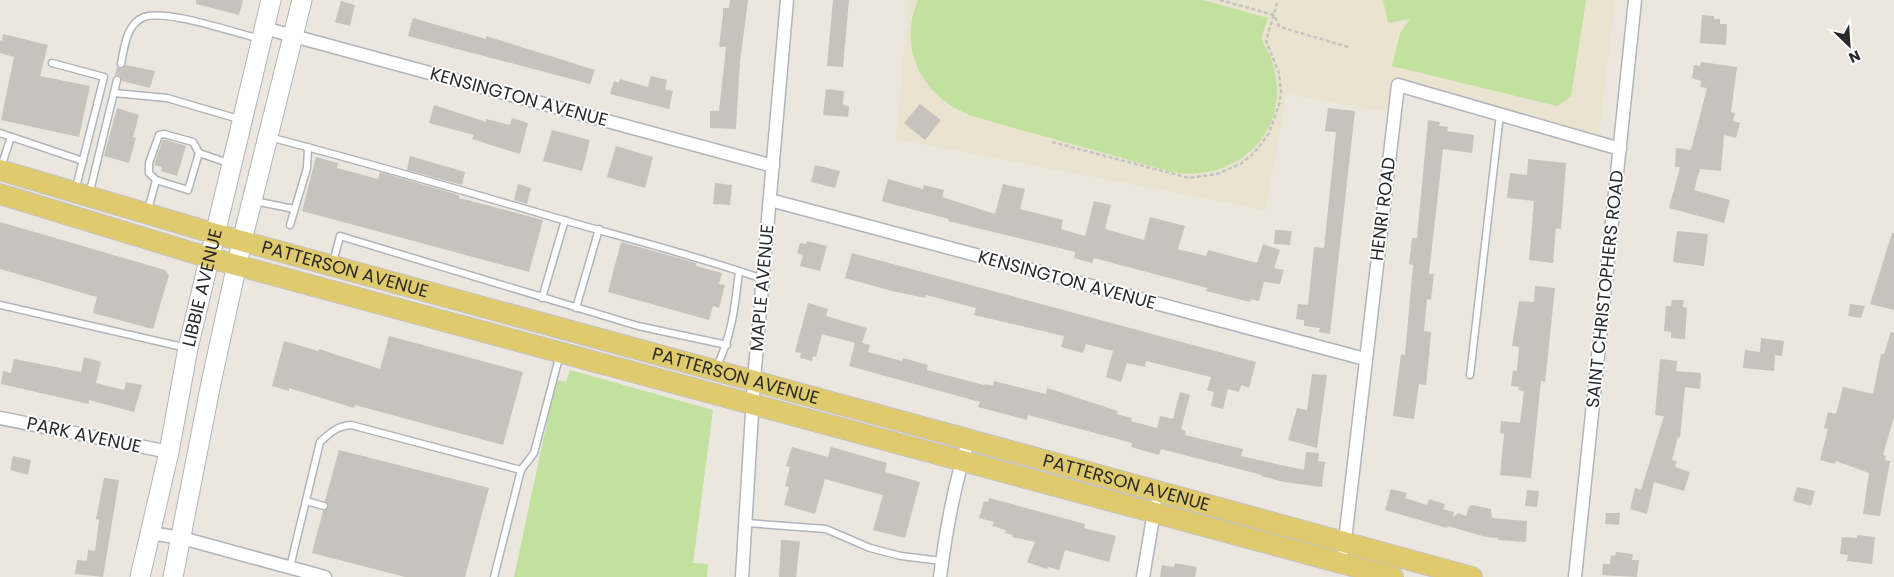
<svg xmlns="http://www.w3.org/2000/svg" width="1894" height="577" font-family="Poppins,sans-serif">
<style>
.education{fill:#eae3d0}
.pitch{fill:#c2e19e}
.building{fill:#c6c3bd}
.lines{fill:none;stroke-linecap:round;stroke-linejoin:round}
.service-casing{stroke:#b2b4bc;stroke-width:9}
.minor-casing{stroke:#b2b4bc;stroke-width:15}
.secondary-casing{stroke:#b2b4bc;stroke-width:21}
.primary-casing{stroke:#c3c3c3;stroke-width:22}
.path{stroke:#c3c3c3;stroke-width:2.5;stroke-dasharray:4 2.5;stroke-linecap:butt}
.service{stroke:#fff;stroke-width:6}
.minor{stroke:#fff;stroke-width:12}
.secondary{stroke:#fff;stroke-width:19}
.primary{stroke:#e0ca6e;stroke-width:20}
.labels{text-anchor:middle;stroke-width:4;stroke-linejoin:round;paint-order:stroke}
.street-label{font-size:18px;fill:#2a2a2a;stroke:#fff}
</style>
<rect width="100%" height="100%" fill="#ebe6de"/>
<path class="education" d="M909,0H1615L1599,135L1394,78L1387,112L1287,94L1265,210L896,139Z"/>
<g class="pitch">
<path d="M918,0H1203L1268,18C1267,24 1261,34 1262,40C1263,44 1267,50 1269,54C1274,64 1276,76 1277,87C1279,145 1226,182 1172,172L975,117C925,100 896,51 918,0Z"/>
<path d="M1383,0H1586L1571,97L1557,106L1392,66L1400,33L1410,19L1388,23Z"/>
<path d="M570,370L713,410L693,563L708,564L707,577H514L556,380L566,382Z"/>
</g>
<g class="building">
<path d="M196,0H243L239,15L196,4Z"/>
<path d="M730,0H748L740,62L736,129L710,128V111H719L726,47H719L723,14V8H729Z"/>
<path d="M833,0H849L843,67L827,66Z"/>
<path d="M341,1L355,5L350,26L335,22Z"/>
<path d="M1702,15L1714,16V19H1720V24H1727L1726,45L1700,43Z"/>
<path d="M413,18L486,39V36L595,70L590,84L408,36Z"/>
<path d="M3,34L48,45L40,76L90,86L79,137L1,120L14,57L0,53V40L2,41Z"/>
<path d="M1701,62L1737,67L1731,112L1735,113L1733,121L1740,123L1736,138L1724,135L1721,171L1700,169L1694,190L1730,200L1724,223L1669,208L1680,167H1675L1676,148L1691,150L1707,88L1700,87L1701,81L1692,78L1694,65L1700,66Z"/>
<path d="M126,65L155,71L150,88L122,81L120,76L115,75L117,67L122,69Z"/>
<path d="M651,76L667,80L665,89L673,91L669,109L610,94L614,81L619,83L620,79L648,87Z"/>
<path d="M826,89L844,91L843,105L849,106L848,117L823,115Z"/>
<path d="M920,104L941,120L925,140L904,123Z"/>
<path d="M434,105L486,122V119L510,125L512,118L528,123L520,154L472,139L474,135L429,123Z"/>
<path d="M117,108L139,115L133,137L136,138L129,163L104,156Z"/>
<path d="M1328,108L1355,111L1330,334L1319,332L1320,328L1304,326V320L1296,319L1298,304L1308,305L1314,247L1324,248L1336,132L1325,131Z"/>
<path d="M1428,120L1440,122L1439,126L1448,127L1447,131L1474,135L1472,153L1443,149L1429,274H1434L1431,300L1427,299L1424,331L1431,332L1429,357L1426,385L1419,384L1414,419L1393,416L1401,354L1405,355L1413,265L1409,264L1412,238H1417Z"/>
<path d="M552,130L590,140L582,171L543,161Z"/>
<path d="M163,139L186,146L177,176L161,171L162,167L154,165Z"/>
<path d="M616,146L653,157L645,188L607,177Z"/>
<path d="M410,156L465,172L462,185L407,170Z"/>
<path d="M316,157L338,163L337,168L378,179L380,172L459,195V198L543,220L529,272L302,211Z"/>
<path d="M1528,159L1566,163L1561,229L1556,228L1553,263L1529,260L1534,201L1507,198L1510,173L1527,175Z"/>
<path d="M815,165L840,171L835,188L811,182Z"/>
<path d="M888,179L923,189L924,185L944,190L942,197L995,214L1003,184L1025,189L1020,209L1063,220L1061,229L1085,236L1094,201L1111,205L1105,229L1144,240L1150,217L1185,226L1178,249L1206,256L1208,250L1257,263L1263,244L1280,250L1274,268L1284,270L1280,284L1264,282L1259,301L1251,299L1250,302L1206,291L1207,288L1094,258L1092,263L1074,258L1075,252L948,221L949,219L888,203L882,201Z"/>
<path d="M715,183L732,185L730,205L713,204Z"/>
<path d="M518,184L531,188L527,204L514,200Z"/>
<path d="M0,222L165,270L169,275L153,329L93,313L97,297L0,269Z"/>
<path d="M1275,230L1292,231L1290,245L1274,244Z"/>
<path d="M1677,231L1708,234L1704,266L1673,262Z"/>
<path d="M1892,233H1894V310L1870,304Z"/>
<path d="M807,241L827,246L820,271L800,266L803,255L797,253L800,243L806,244Z"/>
<path d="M621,242L696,263V266L722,273L719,284L725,285L719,308L713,306L709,320L608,292Z"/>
<path d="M852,253L1256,362L1249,388L1241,385L1239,392L1228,389L1223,409L1211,406L1214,392L1207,390L1211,377L1146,361L1145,367L1127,363L1121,382L1106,377L1113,351L1086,344L1083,353L1061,347L1064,336L974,315L976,308L926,295L925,298L892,291L845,278Z"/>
<path d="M1535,286L1555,288L1545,382L1541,381L1531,478L1500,475L1504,434L1500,433L1501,421L1520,423L1524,391L1518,390L1519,387L1511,386L1513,370L1517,371L1519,347L1512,346L1519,301L1534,302Z"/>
<path d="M1672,300H1684L1683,307L1687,308L1685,339L1671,338V332L1664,331L1666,306H1671Z"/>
<path d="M808,303L828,309L826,316L867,328L862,343L870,345L868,352L902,361L903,358L928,365L927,370L984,385L985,384L993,386L994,381L1046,394L1047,388L1118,411L1117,414L1132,418L1131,421L1157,428L1160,416L1173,419L1180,392L1190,395L1181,429L1186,431L1185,435L1243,449L1241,456L1304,470L1306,452L1319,453L1318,461L1325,462L1322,487L1284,482L1261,476L1262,475L1161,449L1159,455L1131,447L1132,443L1028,415L1027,420L978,407L980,402L849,366L855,343L822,334L816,357L813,356L812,361L800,358L801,353L795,352Z"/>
<path d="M1850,304L1865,306L1861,318L1848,316Z"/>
<path d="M1891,332L1894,333V417L1883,455L1886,456L1885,460L1890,461L1880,516L1863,514L1869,473L1836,461L1835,464L1820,460L1828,429L1824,428L1828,412L1836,414L1843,387L1873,394L1881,354H1884Z"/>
<path d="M389,336L523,372L503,445L355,405L354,408L289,388V391L272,386L284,341L318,351L319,349L380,369Z"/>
<path d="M1761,338L1784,341L1782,356L1775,355L1774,371L1743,368L1745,350L1760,352Z"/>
<path d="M84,357L101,362L96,383L124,390L126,382L142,385L134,412L89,400V404L1,384L3,371L11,373L14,359L81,372Z"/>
<path d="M1660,359L1677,361L1676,371L1701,373L1700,389L1685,387L1680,438L1678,437L1672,460L1677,461L1675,467L1690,472L1684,491L1654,482L1647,514L1630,509L1635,488L1641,490L1664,416L1655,415Z"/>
<path d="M1312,374L1327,375L1317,448L1288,440L1297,408L1307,410Z"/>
<path d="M792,447L828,457L831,447L849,452L887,463L885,472L920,482L905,538L873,530L883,495L860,489L825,479L815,514L784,505L789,487L785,486L790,467L786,466Z"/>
<path d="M339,450L489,488L465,577H405L312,553L323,511L329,507L325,501Z"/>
<path d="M13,456L31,460L28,475L10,470Z"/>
<path d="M104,478L119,480L103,577L75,574L77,560L87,561L88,550L95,551L99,520L96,519Z"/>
<path d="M1797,487L1815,491L1811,506L1793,501Z"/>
<path d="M1391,489L1407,493L1405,498L1427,505L1429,499L1445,504L1443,509L1454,512L1453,517L1458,513L1466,516L1469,507L1472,505L1491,509L1492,518L1527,521L1526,542L1498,540V538L1486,537L1448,526L1447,528L1385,510Z"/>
<path d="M1527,490L1539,491L1537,507L1525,506Z"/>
<path d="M989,498L1085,524L1084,528L1116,536L1109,562L1065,550L1059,570L1048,567L1047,569L1027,562L1035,542L1012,537L1013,535L1005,533L1006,530L992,526L994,522L979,518L984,501L988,502Z"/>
<path d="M1606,513H1620L1619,525L1605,524Z"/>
<path d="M1857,535L1875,537L1872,564L1847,561L1848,555L1840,554L1842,537L1857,538Z"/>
<path d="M781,540L800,541L796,577H779Z"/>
<path d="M1616,552L1633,554L1632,560H1639L1637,577L1602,575L1603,564H1610L1611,555L1615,556Z"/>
<path d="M1175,563L1197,567L1195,577H1160L1162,565L1174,567Z"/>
</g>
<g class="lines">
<g class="service-casing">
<g id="service">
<path d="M52,63L104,77L75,191"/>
<path d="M121,64C124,49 126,24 144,17C168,9 234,33 261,39"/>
<path d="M114,93L167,98L242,120"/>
<path d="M0,133L83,161"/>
<path d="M269,137C365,162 461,190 556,218C625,238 694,255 763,279"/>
<path d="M1,167L11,137"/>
<path d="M156,180L149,173V163L159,135L164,134L193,142L199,153"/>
<path d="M89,195L117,80"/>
<path d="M254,201L294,209"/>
<path d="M148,210L156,180L188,190L199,153L231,164"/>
<path d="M290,225L307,168L308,147"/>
<path d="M333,263L340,236L638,326L727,345"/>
<path d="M542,298L565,220"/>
<path d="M0,305L187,348"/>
<path d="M576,308L599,229"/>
<path d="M716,368C732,336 735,306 739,271"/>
<path d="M1470,375L1500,114"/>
<path d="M306,501L324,506"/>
<path d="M746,523L826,529L870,548L901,556L942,561"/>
<path d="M290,567L320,442C330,433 337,426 351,425L521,470"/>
<path d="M494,577L521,470L534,453L560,354"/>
</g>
</g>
<g class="minor-casing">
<g id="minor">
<path d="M264,28L773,166"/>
<path d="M770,200L1365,359"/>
<path d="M0,418L169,452"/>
<path d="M150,533L182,538L325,577"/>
<path d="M1344,549L1398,85L1620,149"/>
<path d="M742,577L754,380L787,0"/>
<path d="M940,577C946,530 954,484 969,439"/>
<path d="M1143,577L1155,506"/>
<path d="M1575,577L1635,0"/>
</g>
</g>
<g class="secondary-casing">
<g id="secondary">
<path id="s1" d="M140,577L169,452L188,348L271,0"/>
<path d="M173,577L211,383L242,241L302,0"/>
</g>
</g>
<g class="primary-casing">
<g id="primary">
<path id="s2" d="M0,170L216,234L1472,577"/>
<path d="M0,194L210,258L1393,577"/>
</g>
</g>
<g class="path">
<path d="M1220,0L1274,15L1279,26L1284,28L1348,47"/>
<path d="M1052,142L1189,178L1217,174L1242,163L1254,153L1268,135L1279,105L1281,92L1279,73L1266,41L1278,0"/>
</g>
<use href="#service" class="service"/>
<use href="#minor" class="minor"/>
<use href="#secondary" class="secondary"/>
<use href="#primary" class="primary"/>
</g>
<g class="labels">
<g class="street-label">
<text transform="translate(519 97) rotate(15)" y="6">KENSINGTON AVENUE</text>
<text transform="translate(1383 209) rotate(-83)" y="6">HENRI ROAD</text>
<text dy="6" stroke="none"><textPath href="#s2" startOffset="359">PATTERSON AVENUE</textPath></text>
<text transform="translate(1067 280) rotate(15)" y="6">KENSINGTON AVENUE</text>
<text dy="6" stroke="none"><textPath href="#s1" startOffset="296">LIBBIE AVENUE</textPath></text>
<text transform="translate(762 288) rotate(-85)" y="6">MAPLE AVENUE</text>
<text transform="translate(1605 289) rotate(-84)" y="6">SAINT CHRISTOPHERS ROAD</text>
<text dy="6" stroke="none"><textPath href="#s2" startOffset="764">PATTERSON AVENUE</textPath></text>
<text transform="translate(84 435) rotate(12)" y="6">PARK AVENUE</text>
<text dy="6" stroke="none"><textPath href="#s2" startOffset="1169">PATTERSON AVENUE</textPath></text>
</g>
</g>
<g transform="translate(1849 45) rotate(155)" stroke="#ffffff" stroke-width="4" paint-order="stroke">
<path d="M0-4L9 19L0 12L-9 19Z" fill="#2a2a2a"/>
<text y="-8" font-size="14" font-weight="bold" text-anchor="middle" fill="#2a2a2a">N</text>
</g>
</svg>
